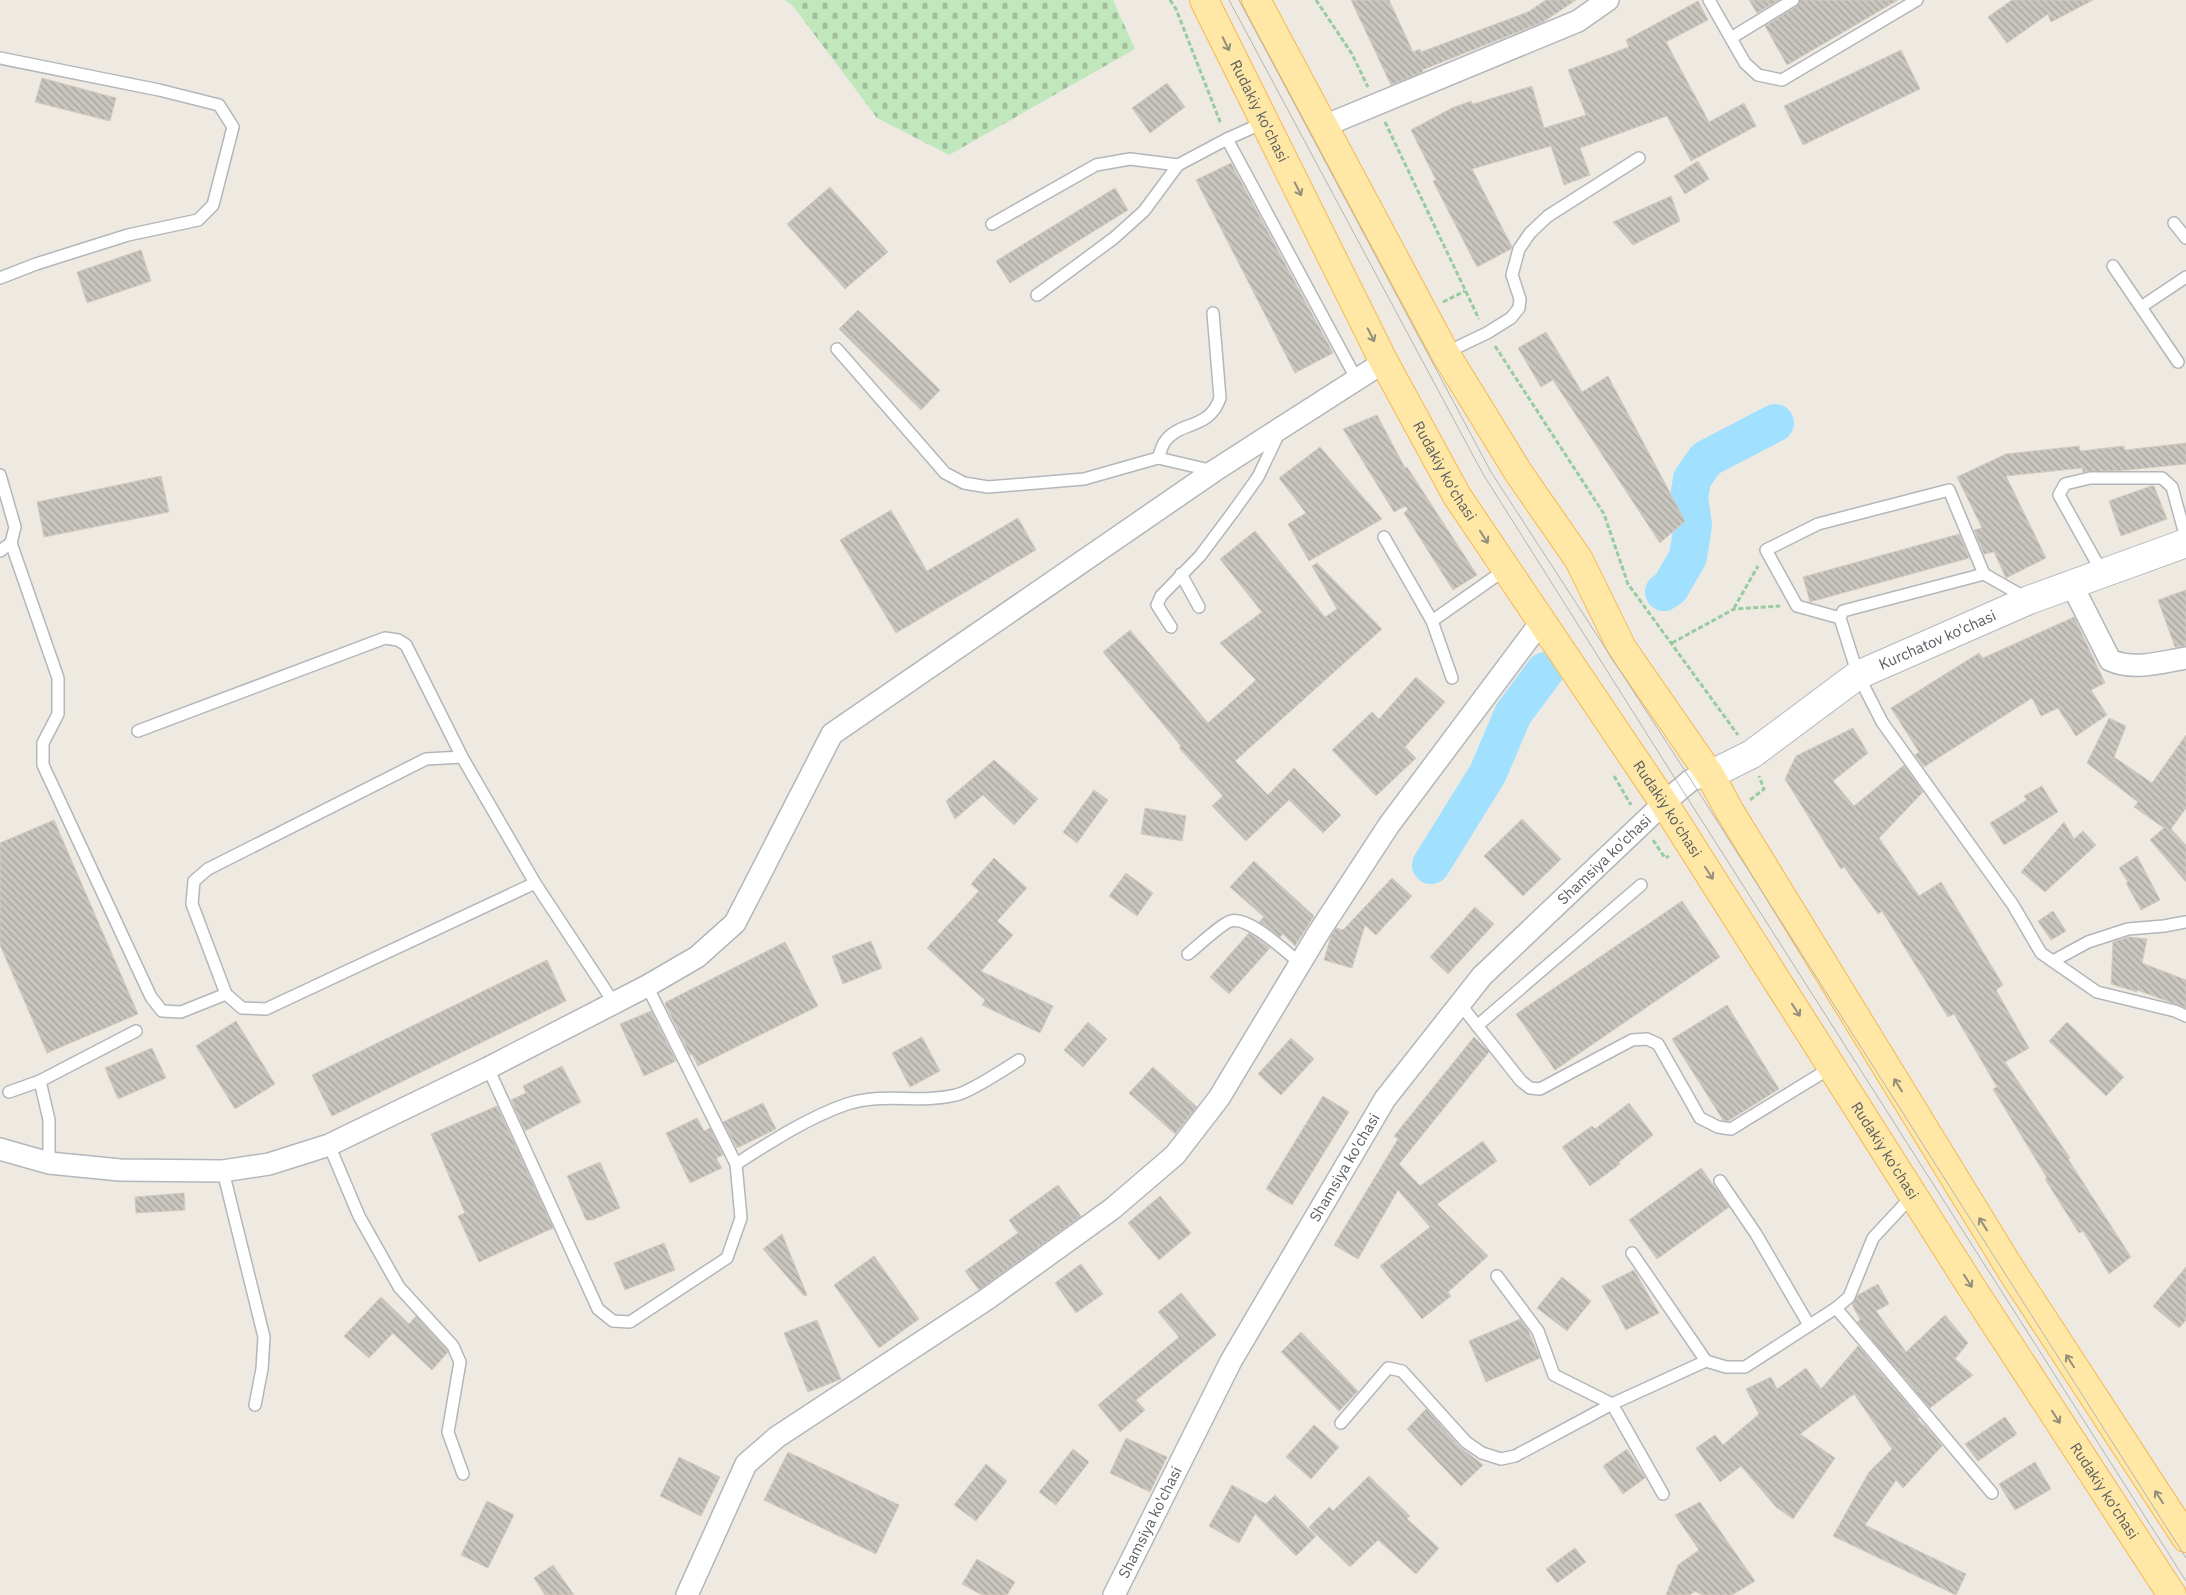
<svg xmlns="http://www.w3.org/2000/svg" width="2186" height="1595" font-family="'IBM Plex Sans',sans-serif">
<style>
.cemetery{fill:url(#cemetery-stones)}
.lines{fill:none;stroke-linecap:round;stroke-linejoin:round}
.river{stroke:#a1e0ff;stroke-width:38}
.building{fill:url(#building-back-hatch);stroke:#d3cbc0}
.service-casing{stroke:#b3b6ba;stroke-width:14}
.minor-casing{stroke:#b3b6ba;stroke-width:24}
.secondary-casing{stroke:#b4b8bd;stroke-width:30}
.primary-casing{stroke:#f9b74f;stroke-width:30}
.path{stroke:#97cba0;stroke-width:3;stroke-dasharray:5 2.5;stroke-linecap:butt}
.service{stroke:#fff;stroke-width:11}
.minor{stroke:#fff;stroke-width:21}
.secondary{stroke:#fff;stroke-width:28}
.primary{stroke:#ffe7a6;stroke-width:28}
.tram{stroke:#b3b4b5;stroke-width:1}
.oneway{stroke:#948f7b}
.labels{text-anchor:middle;stroke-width:4;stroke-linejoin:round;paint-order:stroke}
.street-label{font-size:15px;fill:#5a5f64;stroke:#fff}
</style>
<defs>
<pattern id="cemetery-stones" width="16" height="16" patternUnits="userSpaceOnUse" patternTransform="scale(1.25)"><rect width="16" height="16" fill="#c1e7bc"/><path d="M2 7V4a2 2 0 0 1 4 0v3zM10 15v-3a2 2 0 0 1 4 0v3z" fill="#a0be9c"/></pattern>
<pattern id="building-back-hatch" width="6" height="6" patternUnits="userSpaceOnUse" patternTransform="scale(1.25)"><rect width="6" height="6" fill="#c9c5bf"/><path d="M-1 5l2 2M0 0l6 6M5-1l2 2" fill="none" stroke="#a6a39f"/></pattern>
</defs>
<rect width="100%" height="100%" fill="#eeeae2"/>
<path class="cemetery" d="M785,0H1113L1135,49L949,155L877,118L793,6Z"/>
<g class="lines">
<g class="river">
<path d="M1664,592L1670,588L1688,557L1693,525L1689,498L1692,479L1706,459L1775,423"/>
<path d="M1431,865L1488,773L1513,714L1545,671"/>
</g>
</g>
<g class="building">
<path d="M1351,0H1389L1413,52L1420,49L1421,52L1528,12L1546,0H1576L1543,22L1422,70L1423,72L1391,85Z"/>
<path d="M1749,0H1779L1757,13Z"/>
<path d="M1800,0H1898L1787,65L1765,26L1797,6Z"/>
<path d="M2012,0H2093L2051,22L2048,14L2007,43L1988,17Z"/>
<path d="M1698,1L1708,20L1666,42L1709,122L1744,103L1756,126L1691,161L1667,116L1580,148L1590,175L1564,185L1551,146L1472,169L1512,247L1511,249L1477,267L1433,181L1436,180L1411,130L1452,108L1471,101L1473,104L1532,86L1544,128L1586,115L1568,70L1629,47L1626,40Z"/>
<path d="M1901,50L1920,89L1803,145L1784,106Z"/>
<path d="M42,78L116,98L110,121L35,102Z"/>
<path d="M1167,83L1185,107L1150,133L1132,108Z"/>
<path d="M1698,161L1709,179L1685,194L1674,176Z"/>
<path d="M1231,163L1333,353L1295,373L1196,180Z"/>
<path d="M830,187L888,252L845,289L787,224Z"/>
<path d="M1115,188L1128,210L1010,283L996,261Z"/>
<path d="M1671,196L1680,221L1633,245L1613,222Z"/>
<path d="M141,250L151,281L87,303L77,272Z"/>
<path d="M858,310L940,390L921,410L839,329Z"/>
<path d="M1546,332L1582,392L1608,376L1685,521L1660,543L1553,380L1541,387L1518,348Z"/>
<path d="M1377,415L1405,468L1407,467L1477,575L1453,590L1404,513L1408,509L1405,506L1394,512L1343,429Z"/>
<path d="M2186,443V464L2127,470L2083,472L2082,468L2006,476L2046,558L2006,578L1994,552L1984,554L1974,530L1982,528L1957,477L2006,454L2079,446L2080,451L2124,446L2125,450Z"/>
<path d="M1320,447L1382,519L1309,561L1288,524L1306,513L1279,478Z"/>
<path d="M161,476L169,512L44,537L37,502Z"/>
<path d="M2151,486H2154L2167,519L2121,536L2109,501Z"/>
<path d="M891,510L927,571L1018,518L1036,550L896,633L840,540Z"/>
<path d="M1255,531L1325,617L1337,609L1312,566L1317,563L1382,629L1235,761L1268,795L1294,768L1341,815L1323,833L1289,800L1246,841L1212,806L1223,796L1179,748L1181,746L1103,652L1130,630L1208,723L1256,680L1220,643L1262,612L1220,559Z"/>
<path d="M1959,534L1969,558L1810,602L1803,577Z"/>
<path d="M2186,590V646L2175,647L2158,600Z"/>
<path d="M2074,617L2105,683L2091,690L2107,715L2076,736L2058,708L2041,716L2032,698L1924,767L1915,755L1919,752L1891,708L1979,653L1983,658Z"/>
<path d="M1416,677L1445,702L1405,747L1416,758L1376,796L1332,750L1372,712L1379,719Z"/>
<path d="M2109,718L2126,726L2114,757L2152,783L2186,735V808L2171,829L2186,845V882L2150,840L2164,828L2134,807L2138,802L2087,763Z"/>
<path d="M1853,728L1868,753L1833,781L1854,806L1904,765L1923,792L1879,838L1919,896L1941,882L2003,985L1996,990L2029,1048L2005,1062L2070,1158L2068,1159L2131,1257L2109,1274L2083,1231L2079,1233L2045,1179L2047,1178L1993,1089L1997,1087L1954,1014L1948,1017L1882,911L1878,914L1844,867L1841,869L1785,779L1796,756Z"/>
<path d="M994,760L1038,799L1014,825L983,795L955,819L946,801Z"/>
<path d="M2042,786L2058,812L2004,845L1990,823L2027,800L2024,796Z"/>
<path d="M1094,790L1108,800L1077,843L1063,832Z"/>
<path d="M1145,808L1186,816L1182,841L1141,834Z"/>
<path d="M1522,819L1561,859L1523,896L1484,856Z"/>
<path d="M54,820L138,1014L47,1053L0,945V843Z"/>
<path d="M2064,822L2074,839L2083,831L2096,845L2045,892L2021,872Z"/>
<path d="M2137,856L2160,900L2141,910L2126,883L2128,882L2119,868Z"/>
<path d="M994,858L1027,888L997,921L1013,935L981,971L1053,1006L1040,1033L982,1005L985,1000L927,948L979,891L971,884Z"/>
<path d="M1254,861L1314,916L1295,946L1283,934L1280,937L1259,922L1264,917L1230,887Z"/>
<path d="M1126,873L1153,893L1137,916L1109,896Z"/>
<path d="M1392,878L1412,896L1376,935L1365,925L1352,968L1324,960L1331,936L1336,928L1343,930Z"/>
<path d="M1682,901L1720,957L1555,1070L1516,1014Z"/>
<path d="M1475,907L1494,924L1448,974L1430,957Z"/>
<path d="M2053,911L2066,931L2051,940L2038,921Z"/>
<path d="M1249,933L1270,948L1229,994L1210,977Z"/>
<path d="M2129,937L2147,939L2142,963L2186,980V1008L2137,990V992L2111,984L2113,942Z"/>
<path d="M871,941L882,968L843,984L832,956Z"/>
<path d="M785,942L818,1006L698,1066L692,1054L690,1055L665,1004L666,1002Z"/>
<path d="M547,960L566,1001L332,1116L312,1075Z"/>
<path d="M1727,1005L1779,1089L1728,1121L1723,1120L1672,1039Z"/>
<path d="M651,1011L676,1061L644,1076L620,1024Z"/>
<path d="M236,1021L275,1084L235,1109L196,1046Z"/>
<path d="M1088,1022L1107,1039L1083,1067L1064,1050Z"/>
<path d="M2067,1022L2124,1077L2106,1096L2049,1041Z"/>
<path d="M922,1037L940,1071L910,1087L892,1053Z"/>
<path d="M1474,1037L1489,1052L1399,1164L1420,1186L1483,1141L1497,1161L1437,1204L1488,1256L1448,1292L1451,1296L1422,1319L1380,1266L1430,1227L1398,1190L1358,1259L1334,1245L1398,1139L1394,1136Z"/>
<path d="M1291,1038L1314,1059L1281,1095L1258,1074Z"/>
<path d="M152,1048L166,1078L118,1099L105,1068Z"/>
<path d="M562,1066L581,1102L525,1131L511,1100L526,1093L523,1086Z"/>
<path d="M1153,1067L1197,1107L1175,1134L1129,1093Z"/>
<path d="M1323,1096L1349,1112L1292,1205L1266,1189Z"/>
<path d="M763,1103L776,1129L737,1148L723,1122Z"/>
<path d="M1629,1103L1653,1135L1619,1162L1620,1164L1590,1186L1562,1147L1592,1126L1595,1129Z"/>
<path d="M497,1106L553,1228L479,1262L458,1216L465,1213L431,1134Z"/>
<path d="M697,1118L704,1131L710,1128L723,1155L716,1158L722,1168L690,1183L666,1133Z"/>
<path d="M600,1162L620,1208L592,1220H586L567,1176Z"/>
<path d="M1701,1168L1729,1207L1657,1259L1629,1220Z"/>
<path d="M1058,1185L1081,1216L979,1290L965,1271L1018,1233L1009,1220Z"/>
<path d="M184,1193L185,1210L136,1213L135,1197Z"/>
<path d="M1160,1196L1191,1233L1159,1260L1128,1223Z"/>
<path d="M782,1234L807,1295L804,1296L763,1249Z"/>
<path d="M664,1243L675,1270L625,1290L614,1263Z"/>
<path d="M874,1256L919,1319L879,1348L834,1285Z"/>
<path d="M1081,1264L1103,1294L1076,1313L1055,1283Z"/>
<path d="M2186,1267V1320L2179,1328L2153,1306Z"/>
<path d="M1634,1270L1659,1313L1626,1330L1602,1286Z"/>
<path d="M1562,1277L1591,1301L1567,1331L1537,1308Z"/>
<path d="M1878,1284L1889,1304L1876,1311L1906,1352L1945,1315L1968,1343L1955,1359L1973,1375L1930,1408L1857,1322L1860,1320L1852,1304L1858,1295Z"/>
<path d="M1181,1293L1216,1335L1136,1400L1145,1410L1120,1432L1098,1405L1179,1337L1158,1312Z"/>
<path d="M381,1297L409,1324L416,1316L447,1350L448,1352L432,1370L393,1333L369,1358L344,1336Z"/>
<path d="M1520,1319L1528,1330L1540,1358L1486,1382L1469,1341Z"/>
<path d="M817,1320L841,1379L808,1392L784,1333Z"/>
<path d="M1301,1332L1358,1391L1339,1411L1281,1352Z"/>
<path d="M1858,1346L1919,1418L1917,1419L1927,1428L1942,1446L1903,1488L1896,1480L1865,1525L1966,1574L1956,1595L1833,1536L1869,1472L1892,1449L1854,1394L1800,1434L1835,1458L1793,1519L1776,1507L1741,1466L1720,1482L1696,1448L1715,1435L1723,1445L1759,1414L1746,1389L1771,1377L1777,1389L1806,1368L1821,1389Z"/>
<path d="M1426,1409L1460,1447L1483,1465L1461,1486L1407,1429Z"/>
<path d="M2005,1417L2017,1434L1978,1461L1965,1444Z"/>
<path d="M1314,1425L1339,1447L1311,1479L1286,1457Z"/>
<path d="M1126,1438L1167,1457L1150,1492L1110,1473Z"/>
<path d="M1073,1449L1089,1462L1056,1505L1039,1492Z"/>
<path d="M1627,1449L1645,1478L1623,1494L1603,1466Z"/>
<path d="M788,1452L899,1505L876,1554L764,1500Z"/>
<path d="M679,1457L720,1477L701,1516L660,1496Z"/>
<path d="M2035,1462L2051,1489L2015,1510L1999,1484Z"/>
<path d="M986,1464L1007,1481L976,1521L954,1505Z"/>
<path d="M1369,1476L1410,1516L1407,1519L1439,1548L1416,1574L1378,1540L1350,1567L1309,1527L1329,1507L1333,1511Z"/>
<path d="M1232,1485L1266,1504L1275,1495L1316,1536L1296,1556L1255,1514L1239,1543L1209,1526Z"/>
<path d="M487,1501L514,1515L488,1568L461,1555Z"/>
<path d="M1700,1502L1755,1581L1732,1595H1702L1695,1591L1690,1595H1666L1678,1565L1699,1550L1675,1515Z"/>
<path d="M1575,1548L1586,1562L1557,1583L1546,1569Z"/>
<path d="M977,1559L1015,1582L1007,1595H982L962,1584Z"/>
<path d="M553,1565L574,1595H545L534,1578Z"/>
</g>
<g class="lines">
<g class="service-casing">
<g id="service">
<path d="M1709,0L1745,63L1758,75L1782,80L1917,0"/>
<path d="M1731,38L1793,0"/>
<path d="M0,58L159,90L219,105L233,127L213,205L198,220L128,235L36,264L0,278"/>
<path d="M1227,139L1357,380"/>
<path d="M2174,223L2186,238"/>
<path d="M992,224L1096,165L1130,159L1178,165"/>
<path d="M2113,266L2178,362"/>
<path d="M1037,295L1114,238L1144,211L1178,165L1227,139L1265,122"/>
<path d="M2141,307L2186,277"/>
<path d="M837,349L945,473L964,483L988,487L1084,479L1158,458L1214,471"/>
<path d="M1445,353L1487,333L1511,318L1519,308L1520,299L1512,275L1519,249L1530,233L1548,216L1639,158"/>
<path d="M1158,458C1160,454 1161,448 1164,443C1178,420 1209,431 1220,398L1213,313"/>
<path d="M0,475L15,527L11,543L0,551"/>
<path d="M1384,537L1432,621L1506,569"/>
<path d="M11,543L58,678V714L43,743V765L151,997L162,1011L181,1012L226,994"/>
<path d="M1181,574L1199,607"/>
<path d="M2103,574L2059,495L2065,484L2090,478H2162L2172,487L2186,538"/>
<path d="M2026,598L1984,574L1843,611L1840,618L1858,675L1882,722L2013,905L2041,953L2097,992L2175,1011L2186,1016"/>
<path d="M1840,618L1797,606L1766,550L1818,524L1949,490L1984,574"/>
<path d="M1432,621L1452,678"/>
<path d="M1171,627L1157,605L1161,596L1200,556L1233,512L1258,477L1279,433"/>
<path d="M138,731L385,638L398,640L406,645L462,757L535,883L614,1003"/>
<path d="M462,757L426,759L208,869L194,881L192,904L226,994L242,1008L266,1009L535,883"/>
<path d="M1188,954C1197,947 1222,923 1231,921C1249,916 1286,952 1300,963"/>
<path d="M2053,961L2088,942L2128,929L2164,926L2186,922"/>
<path d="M1460,1004L1521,1081L1530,1088L1540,1089L1632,1040L1647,1039L1658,1044L1700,1118L1718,1127L1731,1129L1832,1067"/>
<path d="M1477,1026L1641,885"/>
<path d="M488,1068L598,1309L613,1321L630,1322L727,1258L741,1218L736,1164L647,986"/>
<path d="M9,1092L40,1081"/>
<path d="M329,1145L359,1216L399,1287L453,1346L460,1362L448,1432L463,1474"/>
<path d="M49,1163V1120L40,1081L136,1031"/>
<path d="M736,1164C772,1141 807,1118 847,1104C883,1092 919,1104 956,1095C970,1092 1005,1069 1019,1060"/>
<path d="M223,1171L264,1337L262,1369L255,1405"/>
<path d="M1720,1181L1756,1234L1809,1325"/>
<path d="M1632,1253L1706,1361L1726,1367H1745L1836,1308L1849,1297L1873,1238L1913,1195"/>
<path d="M1497,1276L1538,1331L1554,1375L1612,1404L1663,1494"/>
<path d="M1836,1308L1992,1493"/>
<path d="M1341,1423L1388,1368L1402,1371L1466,1442L1482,1453L1501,1459L1515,1456L1612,1404L1706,1361"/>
</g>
</g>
<g class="minor-casing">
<g id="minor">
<path d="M1324,126L1578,21L1608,0"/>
<path d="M2072,585L2110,660C2134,671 2161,662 2186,658"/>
<path d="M0,1149L49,1163L120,1170L223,1171L269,1164L329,1145L488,1068L647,986L697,957L735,923L832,734L1214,471L1384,362"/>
<path d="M687,1595L746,1464L777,1437L987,1299L1112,1209L1175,1155L1219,1098L1319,932L1389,825L1541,622"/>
<path id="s1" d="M1114,1595L1231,1361L1385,1099L1482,976L1664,803L1691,780L1710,775"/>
</g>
</g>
<g class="secondary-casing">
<g id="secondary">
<path id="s2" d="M1710,775L1752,754L1858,675L2029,600L2186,543"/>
</g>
</g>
<g class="primary-casing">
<g id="primary">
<path id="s3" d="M1204,0L1384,362L1457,496L1664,803L1972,1288L2172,1595"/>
<path d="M1256,0L1445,353L1518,472L1579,560L1622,648L1710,775L1729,810L2011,1270L2186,1538"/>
</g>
</g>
<g class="path">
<path d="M1170,0L1176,9L1221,124"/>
<path d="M1316,0L1352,54L1368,87"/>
<path d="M1385,122L1479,319"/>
<path d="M1443,302L1465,291"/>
<path d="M1495,346L1604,514L1628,584L1738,735"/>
<path d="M1734,608L1758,566"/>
<path d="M1672,643L1734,609L1780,606"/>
<path d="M1614,776L1631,805"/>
<path d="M1750,800L1764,789L1759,776"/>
<path d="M1653,840L1665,858L1669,856"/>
</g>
<use href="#service" class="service"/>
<use href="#minor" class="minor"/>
<use href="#secondary" class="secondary"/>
<use href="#primary" class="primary"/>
<g class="tram">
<path d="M1229,0L1483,474L1681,788L2186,1581"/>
<path d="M1239,0L1491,472L1691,780L2186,1558"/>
</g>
</g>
<defs><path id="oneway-shaft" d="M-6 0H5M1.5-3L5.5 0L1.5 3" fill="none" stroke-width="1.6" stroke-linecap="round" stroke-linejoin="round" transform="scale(1.25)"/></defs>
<g class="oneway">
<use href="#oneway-shaft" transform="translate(1226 44) rotate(64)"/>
<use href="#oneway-shaft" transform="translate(1298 189) rotate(63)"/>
<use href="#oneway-shaft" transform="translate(1371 335) rotate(63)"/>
<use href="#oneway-shaft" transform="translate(1484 537) rotate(57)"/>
<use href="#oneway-shaft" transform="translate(1709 873) rotate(57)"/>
<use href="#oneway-shaft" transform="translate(1796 1010) rotate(57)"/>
<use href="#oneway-shaft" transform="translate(1898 1085) rotate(-122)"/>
<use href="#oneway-shaft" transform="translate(1983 1224) rotate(-122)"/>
<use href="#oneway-shaft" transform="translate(1968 1281) rotate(57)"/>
<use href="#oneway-shaft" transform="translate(2070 1361) rotate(-123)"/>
<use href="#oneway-shaft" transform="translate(2056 1417) rotate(57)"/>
<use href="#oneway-shaft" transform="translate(2159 1497) rotate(-123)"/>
</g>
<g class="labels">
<g class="street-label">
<text dy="5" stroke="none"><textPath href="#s3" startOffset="124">Rudakiy ko'chasi</textPath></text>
<text dy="5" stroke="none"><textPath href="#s3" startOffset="529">Rudakiy ko'chasi</textPath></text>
<text dy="5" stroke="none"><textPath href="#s2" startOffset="266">Kurchatov ko'chasi</textPath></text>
<text dy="5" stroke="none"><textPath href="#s3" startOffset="934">Rudakiy ko'chasi</textPath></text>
<text dy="5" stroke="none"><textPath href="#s1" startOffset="891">Shamsiya ko'chasi</textPath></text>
<text dy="5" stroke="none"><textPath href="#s3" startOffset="1339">Rudakiy ko'chasi</textPath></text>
<text dy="5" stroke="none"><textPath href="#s1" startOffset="486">Shamsiya ko'chasi</textPath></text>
<text dy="5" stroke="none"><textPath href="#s3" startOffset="1744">Rudakiy ko'chasi</textPath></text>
<text dy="5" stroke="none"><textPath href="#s1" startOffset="81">Shamsiya ko'chasi</textPath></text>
</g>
</g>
</svg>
